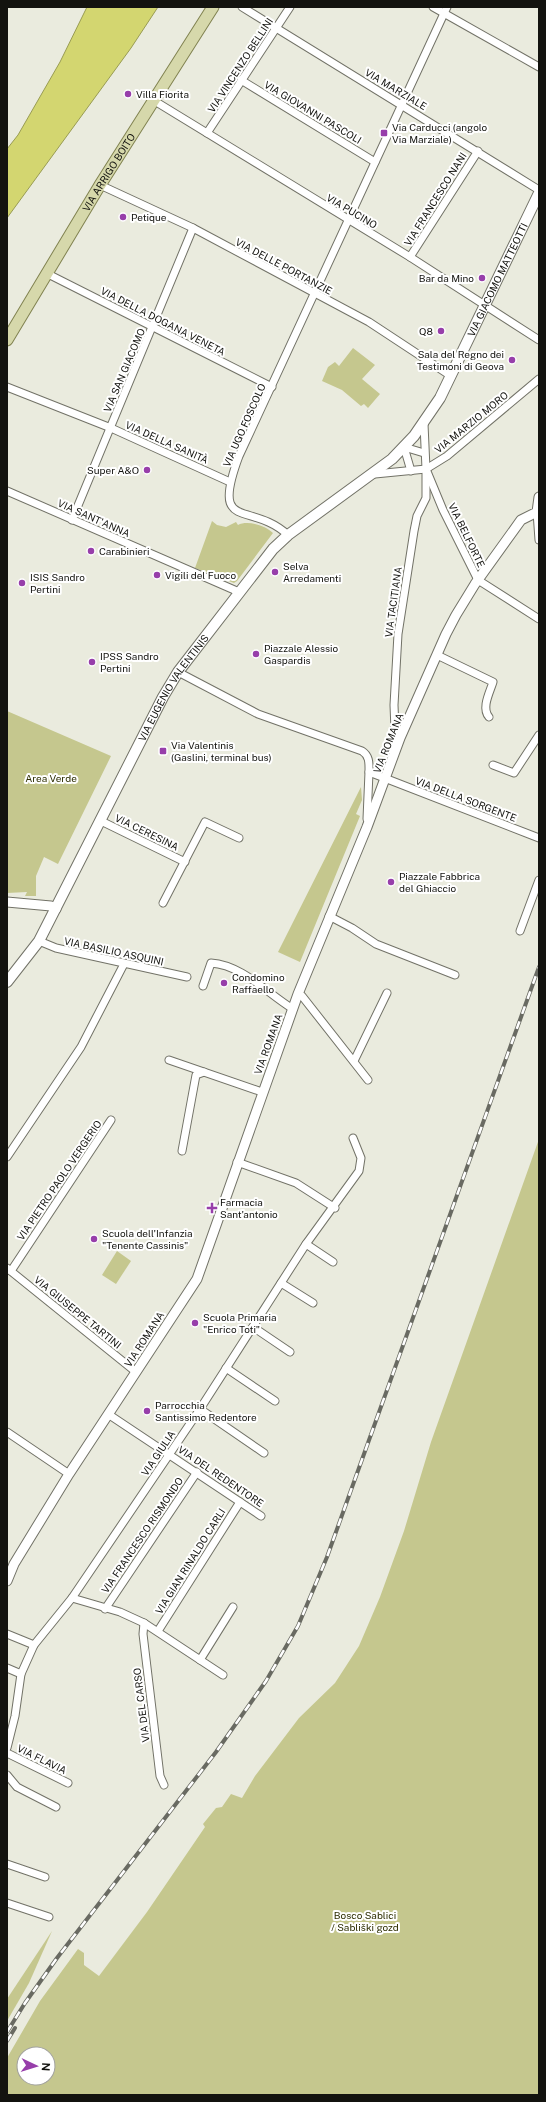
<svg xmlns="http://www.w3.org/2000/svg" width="546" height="2102" font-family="'Public Sans',sans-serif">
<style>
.green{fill:#c5c78e;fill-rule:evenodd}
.water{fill:#d3d670;stroke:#999c53}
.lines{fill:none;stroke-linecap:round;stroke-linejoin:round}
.minor-casing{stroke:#727267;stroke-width:9}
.tertiary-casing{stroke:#727267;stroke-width:11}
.secondary-casing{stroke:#727267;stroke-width:12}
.primary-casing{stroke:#808250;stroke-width:13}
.minor{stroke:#fff;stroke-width:7}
.tertiary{stroke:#fff;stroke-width:9}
.secondary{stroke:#fff;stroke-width:10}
.primary{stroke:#d6d8ab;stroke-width:11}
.rail-casing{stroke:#696a62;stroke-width:4}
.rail{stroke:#fff;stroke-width:2.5;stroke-dasharray:8;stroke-linecap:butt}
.poi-dot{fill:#973eaa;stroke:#fff;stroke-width:1.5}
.labels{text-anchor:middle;stroke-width:4;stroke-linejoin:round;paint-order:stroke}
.street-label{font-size:10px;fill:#13130f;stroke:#fff}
.poi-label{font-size:10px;fill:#13130f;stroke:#fff;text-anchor:start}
.park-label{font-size:10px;fill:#2c2d00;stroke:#fff}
</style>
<rect width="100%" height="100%" fill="#eaebde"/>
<g class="green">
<path d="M353,348L375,365L362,379L380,394L368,408L364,404L361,406L342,390L322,381L328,367L335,362L339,366Z"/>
<path d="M212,521L217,525L226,527L236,522L238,525C247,520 265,525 273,533L237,581L234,583L195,568Z"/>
<path d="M7,711L111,756L58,864L44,857L36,876V896H25L27,892L7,893Z"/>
<path d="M361,787L362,800L356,814L360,816L300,962L278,952Z"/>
<path d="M539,1139V2095H7V2058L40,2001L78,1949L84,1953V1965L99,1976L147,1912L205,1827L203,1824L216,1808L222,1807L231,1794L242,1798L255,1776L299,1718L335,1683L359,1646L380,1597L404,1531L431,1442ZM24,2054H48V2078H24Z"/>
<path d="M117,1251L131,1261L116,1284L102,1275Z"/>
<path d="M52,1931L29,1983L7,2021V1999Z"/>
</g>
<path class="water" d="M87,7H158L131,48L7,218V149L18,135L60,62Z"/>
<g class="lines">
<g class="minor-casing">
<g id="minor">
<path d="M242,7L539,190"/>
<path d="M433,7L539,67"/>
<path d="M241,80L375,162"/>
<path d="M153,100L410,257L539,340"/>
<path d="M207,133L290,7"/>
<path d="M100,185L193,228L369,322L451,376"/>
<path d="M410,257L478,151"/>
<path d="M46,273L272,387"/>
<path d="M7,387L111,428L230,482"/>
<path d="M424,424L426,469L443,510L478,580L539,619"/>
<path d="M404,447L411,471"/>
<path d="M404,447L424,453"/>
<path d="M375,474L426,469L447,456L539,379"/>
<path d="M7,491L239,592"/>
<path d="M537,512L539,540"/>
<path d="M72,520L193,228"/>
<path d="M288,535C250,500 210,534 239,456L447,7"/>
<path d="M437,655L493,682C490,692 481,708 489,717"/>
<path d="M178,672L258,714L362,751C370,756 369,764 369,772L539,838"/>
<path d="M400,738L395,730L394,705L398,634L414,531L417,516L426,498V469"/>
<path d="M493,765L514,773L539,735"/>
<path d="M367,819L369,772"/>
<path d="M101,821L185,862"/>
<path d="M163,903L205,822L239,838"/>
<path d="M329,916L352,928L376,944L455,975"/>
<path d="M520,931L539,880"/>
<path d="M39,941L56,948L187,977"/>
<path d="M203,986L211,963C242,965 267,993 293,1009"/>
<path d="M298,994L302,996L368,1080"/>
<path d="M169,1060L262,1092"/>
<path d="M354,1061L387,993"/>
<path d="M182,1151L196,1075L204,1072"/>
<path d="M7,1157L81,1047L124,964"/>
<path d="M237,1162L296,1183L335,1208"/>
<path d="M306,1244L333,1262"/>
<path d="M7,1268L136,1372"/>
<path d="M11,1271L111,1120"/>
<path d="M281,1283L313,1303"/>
<path d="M253,1327L290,1352"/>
<path d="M226,1368L275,1401"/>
<path d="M200,1409L264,1453"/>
<path d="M108,1414L261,1516"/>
<path d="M7,1432L69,1474"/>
<path d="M72,1598L120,1612L144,1623L223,1675"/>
<path d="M105,1609L197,1472"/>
<path d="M144,1623L143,1634L160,1776L164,1785"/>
<path d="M158,1631L240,1502"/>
<path d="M7,1634L34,1645"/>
<path d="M200,1660L233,1607"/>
<path d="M7,1668L21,1674"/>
<path d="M7,1748L15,1716L21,1674L34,1645L72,1598L200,1409L306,1244L359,1171L361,1158L353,1138"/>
<path d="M7,1753L68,1783"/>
<path d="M7,1775L17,1787L56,1807"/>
<path d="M7,1864L45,1877"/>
<path d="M7,1903L49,1917"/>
</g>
</g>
<g class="tertiary-casing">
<g id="tertiary">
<path d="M7,902L51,906L56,909"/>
<path d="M7,1581L14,1564L69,1474L197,1279L298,994L367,827L400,738L446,634L456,615L475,584L521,520L537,512L539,497"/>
</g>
</g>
<g class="secondary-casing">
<g id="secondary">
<path id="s1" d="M7,982L39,941L163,697L178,672L273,549L288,535L392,459L414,436L440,398L539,193"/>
</g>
</g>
<g class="primary-casing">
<g id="primary">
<path id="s2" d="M7,340L100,185L213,7"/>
</g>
</g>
<use href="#minor" class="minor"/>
<use href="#tertiary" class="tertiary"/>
<use href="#secondary" class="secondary"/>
<use href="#primary" class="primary"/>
<g class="rail-casing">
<g id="rail">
<path d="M7,2032L25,2003L57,1958L216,1752L266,1681L298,1626L327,1557L539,967"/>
<path d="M7,2041L15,2028"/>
</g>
</g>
<use href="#rail" class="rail"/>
</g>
<g class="poi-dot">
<circle cx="128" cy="94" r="4"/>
<rect x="380" y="129" width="8" height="8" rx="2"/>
<circle cx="123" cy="217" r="4"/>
<circle cx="482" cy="278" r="4"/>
<circle cx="441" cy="331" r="4"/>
<circle cx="512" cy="360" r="4"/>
<circle cx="147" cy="470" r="4"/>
<circle cx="91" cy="551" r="4"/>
<circle cx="275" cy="572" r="4"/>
<circle cx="157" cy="575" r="4"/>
<circle cx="22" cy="583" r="4"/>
<circle cx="256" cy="654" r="4"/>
<circle cx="92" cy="662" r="4"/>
<rect x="159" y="747" width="8" height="8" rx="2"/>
<circle cx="391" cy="882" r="4"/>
<circle cx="224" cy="983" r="4"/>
<path d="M210 1202h4v4h4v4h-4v4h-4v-4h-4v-4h4z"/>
<circle cx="94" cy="1239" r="4"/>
<circle cx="195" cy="1323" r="4"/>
<circle cx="147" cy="1411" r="4"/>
</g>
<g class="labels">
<g class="street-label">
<text transform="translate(240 65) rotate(-57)" y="4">VIA VINCENZO BELLINI</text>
<text transform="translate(396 89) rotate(31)" y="4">VIA MARZIALE</text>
<text transform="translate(313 112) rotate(31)" y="4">VIA GIOVANNI PASCOLI</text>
<text dy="4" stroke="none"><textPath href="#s2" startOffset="196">VIA ARRIGO BOITO</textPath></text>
<text transform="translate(435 199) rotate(-58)" y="4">VIA FRANCESCO NANI</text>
<text transform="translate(352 211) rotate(31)" y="4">VIA PUCINO</text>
<text transform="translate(284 266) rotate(28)" y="4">VIA DELLE PORTANZIE</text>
<text dy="4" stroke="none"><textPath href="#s1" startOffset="869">VIA GIACOMO MATTEOTTI</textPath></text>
<text transform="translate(163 321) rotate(27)" y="4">VIA DELLA DOGANA VENETA</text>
<text transform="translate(124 370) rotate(-67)" y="4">VIA SAN GIACOMO</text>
<text transform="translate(471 422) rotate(-39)" y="4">VIA MARZIO MORO</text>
<text transform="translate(244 425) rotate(-66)" y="4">VIA UGO FOSCOLO</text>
<text transform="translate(167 442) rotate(24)" y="4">VIA DELLA SANITÀ</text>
<text transform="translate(94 518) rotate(24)" y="4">VIA SANT'ANNA</text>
<text transform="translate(467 535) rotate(64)" y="4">VIA BELFORTE</text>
<text transform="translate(393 602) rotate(-82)" y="4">VIA TACITIANA</text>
<text dy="4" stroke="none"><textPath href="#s1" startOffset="339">VIA EUGENIO VALENTINIS</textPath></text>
<text transform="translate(388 743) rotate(-68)" y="4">VIA ROMANA</text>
<text transform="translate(466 799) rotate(21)" y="4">VIA DELLA SORGENTE</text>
<text transform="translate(147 832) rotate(26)" y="4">VIA CERESINA</text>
<text transform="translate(114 951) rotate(12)" y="4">VIA BASILIO ASQUINI</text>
<text transform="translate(268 1044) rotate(-70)" y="4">VIA ROMANA</text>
<text transform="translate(59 1180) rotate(-56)" y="4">VIA PIETRO PAOLO VERGERIO</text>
<text transform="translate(78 1312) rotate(39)" y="4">VIA GIUSEPPE TARTINI</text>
<text transform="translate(144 1339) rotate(-57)" y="4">VIA ROMANA</text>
<text transform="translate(158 1453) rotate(-56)" y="4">VIA GIULIA</text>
<text transform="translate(221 1476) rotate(34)" y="4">VIA DEL REDENTORE</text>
<text transform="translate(142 1535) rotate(-56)" y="4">VIA FRANCESCO RISMONDO</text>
<text transform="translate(190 1561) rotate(-58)" y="4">VIA GIAN RINALDO CARLI</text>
<text transform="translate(141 1705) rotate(-97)" y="4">VIA DEL CARSO</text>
<text transform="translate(42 1759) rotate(26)" y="4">VIA FLAVIA</text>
</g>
<g class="poi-label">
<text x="136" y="98">Villa Fiorita</text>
<text x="392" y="131">Via Carducci (angolo<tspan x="392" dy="12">Via Marziale)</tspan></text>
<text x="131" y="221">Petique</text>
<text x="474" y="282" text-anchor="end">Bar da Mino</text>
<text x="433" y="335" text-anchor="end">Q8</text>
<text x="504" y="358" text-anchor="end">Sala del Regno dei<tspan x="504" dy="12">Testimoni di Geova</tspan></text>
<text x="139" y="474" text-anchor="end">Super A&amp;O</text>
<text x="99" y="555">Carabinieri</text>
<text x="283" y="570">Selva<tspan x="283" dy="12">Arredamenti</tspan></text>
<text x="165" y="579">Vigili del Fuoco</text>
<text x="30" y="581">ISIS Sandro<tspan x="30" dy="12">Pertini</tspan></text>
<text x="264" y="652">Piazzale Alessio<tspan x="264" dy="12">Gaspardis</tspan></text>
<text x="100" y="660">IPSS Sandro<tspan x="100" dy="12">Pertini</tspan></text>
<text x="171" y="749">Via Valentinis<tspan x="171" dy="12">(Gaslini, terminal bus)</tspan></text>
<text x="399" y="880">Piazzale Fabbrica<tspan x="399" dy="12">del Ghiaccio</tspan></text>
<text x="232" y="981">Condomino<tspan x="232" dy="12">Raffaello</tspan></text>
<text x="220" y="1206">Farmacia<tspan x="220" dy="12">Sant'antonio</tspan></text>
<text x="102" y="1237">Scuola dell'Infanzia<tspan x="102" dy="12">"Tenente Cassinis"</tspan></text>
<text x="203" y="1321">Scuola Primaria<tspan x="203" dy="12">"Enrico Toti"</tspan></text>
<text x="155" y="1409">Parrocchia<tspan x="155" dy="12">Santissimo Redentore</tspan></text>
</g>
<g class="park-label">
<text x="51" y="782">Area Verde</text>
<text x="365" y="1919">Bosco Sablici<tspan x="365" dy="12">/ Sabliški gozd</tspan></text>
</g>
</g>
<rect width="546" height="2102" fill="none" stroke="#13130f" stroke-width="16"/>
<g transform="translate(36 2066) rotate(94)"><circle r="19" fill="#ffffff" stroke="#a1a19f"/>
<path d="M0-3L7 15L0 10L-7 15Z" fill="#973eaa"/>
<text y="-6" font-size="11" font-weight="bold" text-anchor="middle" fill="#13130f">N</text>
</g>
</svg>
